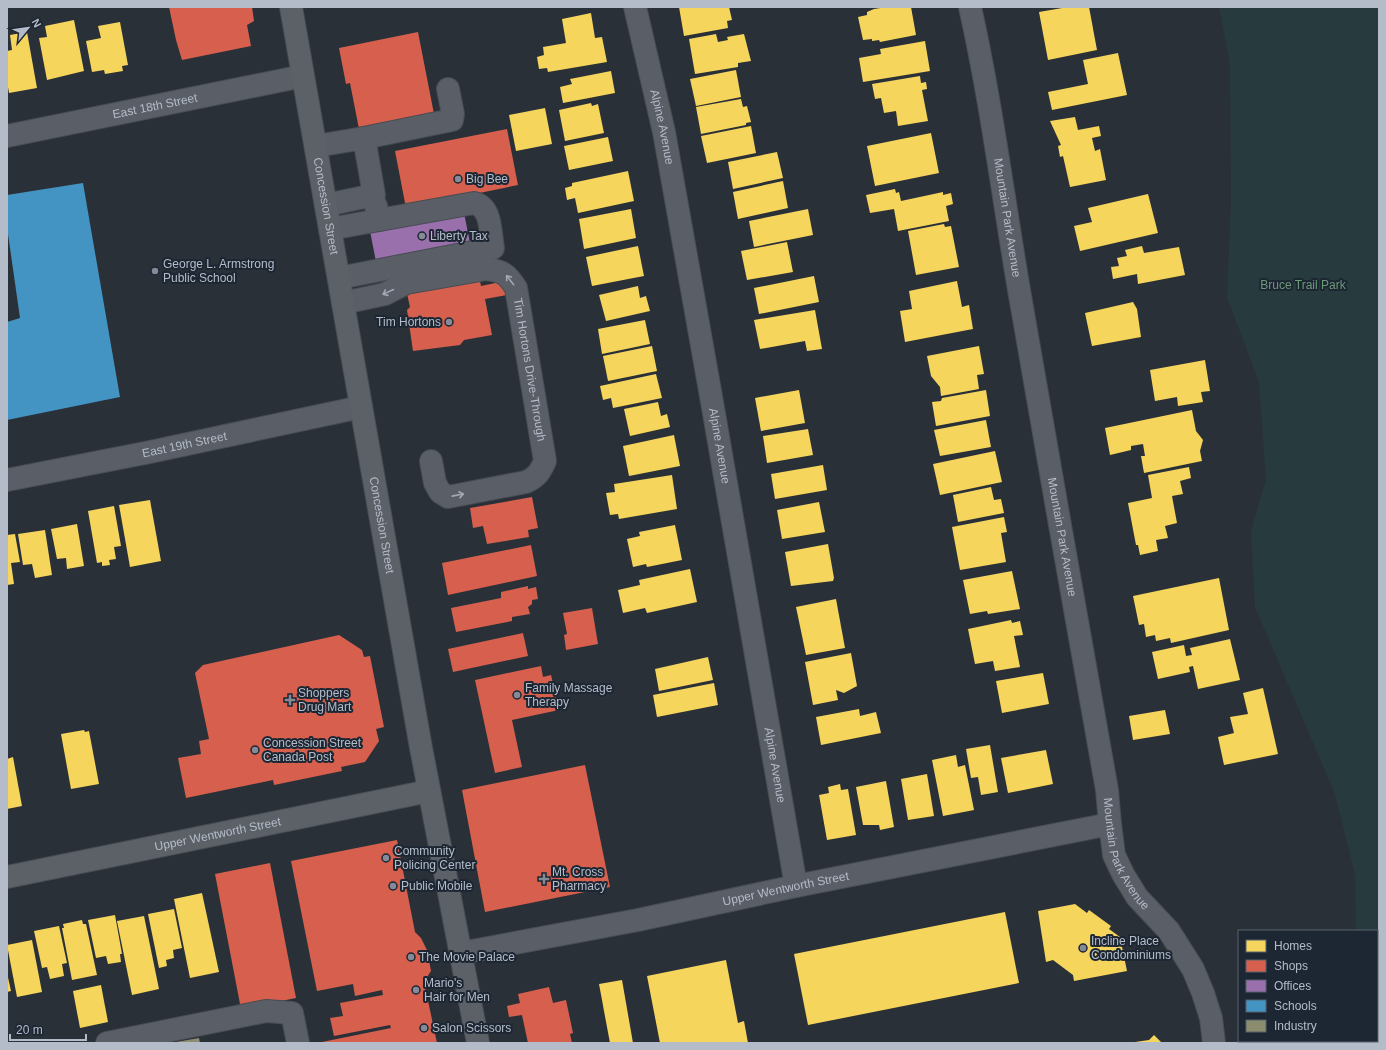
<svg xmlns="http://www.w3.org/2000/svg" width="1386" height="1050" font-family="Arial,sans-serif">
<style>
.green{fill:#273a3e}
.homes{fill:#f6d55c}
.shops{fill:#d6604d}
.offices{fill:#9970ab}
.schools{fill:#4393c3}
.industry{fill:#8c8c6e}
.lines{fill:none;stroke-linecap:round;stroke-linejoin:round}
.minor-casing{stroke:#484c53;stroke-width:24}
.major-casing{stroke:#484c55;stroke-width:24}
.minor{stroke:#5a5e66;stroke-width:22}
.major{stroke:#5c6168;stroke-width:22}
.oneway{stroke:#a2a9b5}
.poi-dot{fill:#848b96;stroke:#1d2633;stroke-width:1.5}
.labels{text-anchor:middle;stroke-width:4;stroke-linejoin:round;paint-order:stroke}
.street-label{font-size:12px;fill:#b4bcc9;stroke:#1d2633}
.poi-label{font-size:12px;fill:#b4bcc9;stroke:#1d2633;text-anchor:start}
.park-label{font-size:12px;fill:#6b9a76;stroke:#1d2633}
</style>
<rect width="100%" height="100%" fill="#2a3038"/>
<path class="green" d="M1219,7H1379V1043H1329L1330,1041H1377V931H1356L1355,874L1335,794L1255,607L1251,531L1266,480L1259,382L1227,297L1231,201L1230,64Z"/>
<g class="homes">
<path d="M679,7H729L732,20L727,21L728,28L684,36Z"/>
<path d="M887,7H911L916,35L880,42L879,40L872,41V39L863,40L858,17L867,15V12L874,9Z"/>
<path d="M1068,7H1089L1097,50L1048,60L1039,12Z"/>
<path d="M591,13L595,38L602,37L607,62L548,72L547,68L539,69L537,57L544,55L543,47L566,43L562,19Z"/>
<path d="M74,20L84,71L47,80L39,38L47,37L45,26Z"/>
<path d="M120,22L128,65L122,66L123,71L105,74L104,70L92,72L86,41L101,38L98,26Z"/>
<path d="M27,32L37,88L9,93L7,81V51L12,50L10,35Z"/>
<path d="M716,34L718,42L728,40L727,37L744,34L751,61L738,63V67L695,74L689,39Z"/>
<path d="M925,41L930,71L863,82L859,58L881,54L880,49Z"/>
<path d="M1118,53L1127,95L1052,110L1048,92L1088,84L1083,60Z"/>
<path d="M736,70L741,97L696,106L690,79Z"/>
<path d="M611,71L615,93L563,103L560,87L572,84L570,79Z"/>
<path d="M920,76L921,83L926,82L927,89L922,90L928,121L898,126L896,111L884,113L881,98L875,99L872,84Z"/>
<path d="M741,99L743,107L747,106L751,122L746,123V125L701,134L696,107Z"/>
<path d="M591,103L592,106L598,104L604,133L565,141L559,110Z"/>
<path d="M545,108L552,144L516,151L509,115Z"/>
<path d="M1075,117L1078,130L1099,126L1101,136L1092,138L1095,151L1100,149L1106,180L1070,187L1063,156L1060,157L1058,146L1061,145L1050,121Z"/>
<path d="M751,126L756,153L707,163L701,136Z"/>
<path d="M931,133L939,173L875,186L867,146Z"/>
<path d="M608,137L613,161L569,170L564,146Z"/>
<path d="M777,152L783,178L733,189L728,162Z"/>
<path d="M628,171L634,201L578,213L575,198L567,200L565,188L572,186V183Z"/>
<path d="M783,181L788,208L738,219L733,192Z"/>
<path d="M895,189L896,193L899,192L901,201L943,192V195L951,193L953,204L946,206L949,221L898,231L894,209L870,213L866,195Z"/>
<path d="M1148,194L1158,233L1080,251L1074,226L1092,222L1088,208Z"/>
<path d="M631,209L636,238L584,249L579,219Z"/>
<path d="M808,209L813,235L754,247L749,221Z"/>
<path d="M944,224L945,227L951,226L959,267L916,275L908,231Z"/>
<path d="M787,242L793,272L747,280L741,251Z"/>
<path d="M638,246L644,276L592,286L586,257Z"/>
<path d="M1142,246L1144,253L1179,247L1185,275L1138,284L1137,274L1113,279L1111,267L1119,266L1117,258L1127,256L1125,250Z"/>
<path d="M814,276L819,302L759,314L754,288Z"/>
<path d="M957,281L962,307L969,305L973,329L905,342L900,311L912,309L909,291Z"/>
<path d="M638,286L640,298L646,296L650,311L606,321L599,295Z"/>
<path d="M1133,302L1137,309L1141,337L1092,346L1085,313Z"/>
<path d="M815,310L822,349L807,351L805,341L760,349L754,320Z"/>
<path d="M645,320L650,344L602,354L598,329Z"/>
<path d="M652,346L657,371L608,381L603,356Z"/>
<path d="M979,346L984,374L977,375L979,389L941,396L940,387L931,376L927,356Z"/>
<path d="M1205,360L1210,391L1201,392L1203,402L1178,406L1177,397L1155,401L1150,370Z"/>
<path d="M656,374L662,398L613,408L611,398L603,400L600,386Z"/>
<path d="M799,390L805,423L761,431L755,398Z"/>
<path d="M986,390L990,416L936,426L932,402L941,401L942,398Z"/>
<path d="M658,402L661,416L667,414L670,427L630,436L624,409Z"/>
<path d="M1192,410L1196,431L1203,440L1200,451L1202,461L1144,473L1141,456H1145L1143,444L1131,446V450L1110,455L1105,428Z"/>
<path d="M986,420L991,447L940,456L934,430Z"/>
<path d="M808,429L813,455L767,463L763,436Z"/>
<path d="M674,435L680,466L629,476L623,446Z"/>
<path d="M995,451L1002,482L940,495L933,464Z"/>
<path d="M823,465L827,490L775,499L771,474Z"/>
<path d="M1189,467L1191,478L1180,481L1183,494L1172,496L1177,523L1165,526L1168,538L1156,540L1158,551L1140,555L1138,545H1136L1128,503L1152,498L1148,475Z"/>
<path d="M672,475L677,509L619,519L618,514L610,515L606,493L615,492L614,484Z"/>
<path d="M991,487L994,500L1001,499L1004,513L958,522L953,495Z"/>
<path d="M150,500L161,561L130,567L119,505Z"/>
<path d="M819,502L825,532L782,539L777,510Z"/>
<path d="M114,506L121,546L114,547L116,559L109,560L110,565L102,566V562L97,563L88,511Z"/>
<path d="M1004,517L1007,532L1001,533L1006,562L960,570L952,527Z"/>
<path d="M77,524L84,566L67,569L66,558L57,559L51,529Z"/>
<path d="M675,525L682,560L647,567L646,564L633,567L627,539L640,536L639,532Z"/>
<path d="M45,530L52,575L35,578L32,564L23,565L18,534Z"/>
<path d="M15,534L20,562L11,563L14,584L7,585V535Z"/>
<path d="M828,544L834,578L833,581L791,586L785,552Z"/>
<path d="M690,569L697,602L647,613L645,608L623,613L618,590L640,585L639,580Z"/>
<path d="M1012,571L1020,609L988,614L987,611L970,614L963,580Z"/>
<path d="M1219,578L1229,630L1171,643L1170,638L1156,641L1155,635L1146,637L1144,624L1139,625L1133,596Z"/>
<path d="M836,599L845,648L806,655L796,607Z"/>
<path d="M1011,620L1012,623L1020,621L1023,635L1014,636L1020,667L995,671L993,661L975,664L968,629Z"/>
<path d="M1230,639L1240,680L1198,689L1193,666L1189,667L1190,672L1158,679L1152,652L1184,645L1186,656L1192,655L1190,648Z"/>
<path d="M851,653L857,686L844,693L836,690L838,700L813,705L805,662Z"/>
<path d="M708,657L713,680L659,691L655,669Z"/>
<path d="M1043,673L1049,704L1002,713L996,681Z"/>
<path d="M714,683L718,705L657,717L653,695Z"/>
<path d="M1263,688L1278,754L1224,765L1218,737L1234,733L1230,717L1248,714L1243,693Z"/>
<path d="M859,709L860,716L876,712L881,733L821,745L816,717Z"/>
<path d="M1165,710L1170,734L1133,740L1129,716Z"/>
<path d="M84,730L85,732L89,731L99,784L71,789L61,734Z"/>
<path d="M990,745L998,792L981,795L978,777L971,778L966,749Z"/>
<path d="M1046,750L1053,784L1008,793L1001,758Z"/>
<path d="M956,755L958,767L965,765L974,810L943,816L932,760Z"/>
<path d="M13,757L22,806L7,809V759Z"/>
<path d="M927,774L934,816L908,820L901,779Z"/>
<path d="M886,781L894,827L880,830L879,825H863L856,787Z"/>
<path d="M840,784L841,790L848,789L856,835L827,840L819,795L829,793L828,787Z"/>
<path d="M202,893L219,972L190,978L174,899Z"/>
<path d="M1075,904L1087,913L1089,910L1111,926L1109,929L1120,937L1127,971L1074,981L1073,975L1053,960L1046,962L1038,911Z"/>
<path d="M174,909L182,948L173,950L174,958L166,960L167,966L159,968L148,914Z"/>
<path d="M1005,912L1019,983L808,1025L794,954Z"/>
<path d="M115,915L122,954H120L121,962L108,964L106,956L96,958L88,920Z"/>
<path d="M144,916L159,989L132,995L117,921Z"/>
<path d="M82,920L83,924H86L97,975L72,980L62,928H64L63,924Z"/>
<path d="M59,926L67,963L62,964L64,976L50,979L47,967L42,968L34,931Z"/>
<path d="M32,940L42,992L17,997L7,945Z"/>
<path d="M726,960L738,1023L744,1021L748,1043H660L647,976Z"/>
<path d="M7,973L11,991L7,992Z"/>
<path d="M622,980L633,1043H610L599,984Z"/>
<path d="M101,985L108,1022L80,1028L73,991Z"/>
<path d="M1154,1035L1162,1043H1135V1042L1149,1040Z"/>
</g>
<g class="shops">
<path d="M169,7H252L254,21L247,25L251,46L182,60L176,40Z"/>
<path d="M418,32L434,114L359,129L350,83L346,84L339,48Z"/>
<path d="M507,129L518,185L406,208L395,151Z"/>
<path d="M479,276L481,286L505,281L507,295L485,299L492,335L464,340L460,345L413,351L407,310L410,307L406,289Z"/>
<path d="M532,497L538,528L528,530L529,537L487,544L483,526L473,528L470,508Z"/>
<path d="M531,545L537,576L448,595L442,563Z"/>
<path d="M528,586V589L536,587L538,599L532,600V604L528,607L530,614L512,617V621L456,632L451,608L501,598V592Z"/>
<path d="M592,608L598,644L566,650L564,635L567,634L563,613Z"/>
<path d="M523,633L528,656L453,672L448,649Z"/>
<path d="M339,635L362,650L364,657L370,656L384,727L376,729L379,741L365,762L341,767L342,771L274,785L273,780L186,798L178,758L201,754L199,741L209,739L195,673L203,665Z"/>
<path d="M541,666L543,677L551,675L559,710L512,720L522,767L495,773L475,680Z"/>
<path d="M585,765L610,887L485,912L462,790Z"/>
<path d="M397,840L415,932L421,938L427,950L431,971L424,982L437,1043H317L391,1028L390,1025L334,1036L330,1018L343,1016L340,1003L383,995L382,990L355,996L353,984L317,991L291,861Z"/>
<path d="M270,863L296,998L241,1009L215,874Z"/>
<path d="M549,987L553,1003L566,1000L573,1033L570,1034L572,1043H528L522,1015L509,1017L507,1006L520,1003L518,994Z"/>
</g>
<path class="offices" d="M464,213L471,248L377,267L370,231Z"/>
<path class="schools" d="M83,183L120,397L7,420V322L20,318L7,227V195Z"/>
<path class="industry" d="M199,1038L200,1043H176V1042Z"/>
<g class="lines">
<g class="minor-casing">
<g id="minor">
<path id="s1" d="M635,7L664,132L712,402L796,886"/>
<path id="s2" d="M970,7C991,101 1003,196 1019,290C1048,457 1077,623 1107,790L1110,824L1114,855L1123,874L1137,897L1169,931L1193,969L1203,993L1211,1018L1214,1043"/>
<path id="s3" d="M7,136L303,76"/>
<path d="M364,138L452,120L453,114L448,89"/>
<path d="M316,146L364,138L374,195L326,205"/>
<path d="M330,229L379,220L376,206"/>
<path d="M339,278L493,248C490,233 492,207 474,203L379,220"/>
<path id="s4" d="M343,303L385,294L406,283L486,269C503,271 507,274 516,288L545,461C540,472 537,477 526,482L448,497L440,492L435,483L431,461"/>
<path id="s5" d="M7,480L150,452L361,407"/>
<path id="s6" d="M461,953L638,920L796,886L1110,824"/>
<path d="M107,1043L266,1011L292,1013L298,1043"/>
</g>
</g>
<g class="major-casing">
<g id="major">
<path id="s7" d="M291,7L421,748L478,1043"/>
<path id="s8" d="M7,877L429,791"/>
</g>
</g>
<use href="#minor" class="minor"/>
<use href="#major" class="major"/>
</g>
<defs><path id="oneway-shaft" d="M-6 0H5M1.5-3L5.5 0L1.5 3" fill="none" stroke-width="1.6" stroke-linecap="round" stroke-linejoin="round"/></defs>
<g class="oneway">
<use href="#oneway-shaft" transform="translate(510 280) rotate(-128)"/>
<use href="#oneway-shaft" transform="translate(388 292) rotate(155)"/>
<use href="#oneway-shaft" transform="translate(458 495) rotate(-11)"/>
</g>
<g class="poi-dot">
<circle cx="458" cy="179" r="4"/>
<circle cx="422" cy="236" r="4"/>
<circle cx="155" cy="271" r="4"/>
<circle cx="449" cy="322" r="4"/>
<circle cx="517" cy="695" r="4"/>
<path d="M288 694h4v4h4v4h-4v4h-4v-4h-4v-4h4z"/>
<circle cx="255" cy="750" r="4"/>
<circle cx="386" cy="858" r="4"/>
<path d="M542 873h4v4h4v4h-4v4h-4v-4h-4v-4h4z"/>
<circle cx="393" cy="886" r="4"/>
<circle cx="1083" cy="948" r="4"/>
<circle cx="411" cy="957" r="4"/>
<circle cx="416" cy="990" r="4"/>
<circle cx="424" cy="1028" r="4"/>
</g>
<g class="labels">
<g class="street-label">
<text dy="4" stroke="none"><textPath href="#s3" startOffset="151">East 18th Street</textPath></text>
<text dy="4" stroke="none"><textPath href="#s1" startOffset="123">Alpine Avenue</textPath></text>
<text dy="4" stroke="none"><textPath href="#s7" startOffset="202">Concession Street</textPath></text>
<text dy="4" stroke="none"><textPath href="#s2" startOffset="214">Mountain Park Avenue</textPath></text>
<text dy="4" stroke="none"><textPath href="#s4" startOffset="268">Tim Hortons Drive-Through</textPath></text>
<text dy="4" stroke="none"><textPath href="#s5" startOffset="181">East 19th Street</textPath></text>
<text dy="4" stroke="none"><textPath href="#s1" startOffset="447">Alpine Avenue</textPath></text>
<text dy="4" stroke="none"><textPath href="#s7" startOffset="526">Concession Street</textPath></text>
<text dy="4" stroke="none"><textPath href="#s2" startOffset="538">Mountain Park Avenue</textPath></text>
<text dy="4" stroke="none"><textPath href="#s1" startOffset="771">Alpine Avenue</textPath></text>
<text dy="4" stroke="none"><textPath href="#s8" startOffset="215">Upper Wentworth Street</textPath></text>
<text dy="4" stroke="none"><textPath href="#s2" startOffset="863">Mountain Park Avenue</textPath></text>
<text dy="4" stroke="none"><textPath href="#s6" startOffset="331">Upper Wentworth Street</textPath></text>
</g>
<g class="poi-label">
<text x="466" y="183">Big Bee</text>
<text x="430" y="240">Liberty Tax</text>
<text x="163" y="268">George L. Armstrong<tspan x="163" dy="14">Public School</tspan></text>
<text x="441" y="326" text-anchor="end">Tim Hortons</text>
<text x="525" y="692">Family Massage<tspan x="525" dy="14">Therapy</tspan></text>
<text x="298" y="697">Shoppers<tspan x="298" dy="14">Drug Mart</tspan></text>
<text x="263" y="747">Concession Street<tspan x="263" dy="14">Canada Post</tspan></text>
<text x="394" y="855">Community<tspan x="394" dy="14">Policing Center</tspan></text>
<text x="552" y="876">Mt. Cross<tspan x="552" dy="14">Pharmacy</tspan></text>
<text x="401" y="890">Public Mobile</text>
<text x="1091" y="945">Incline Place<tspan x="1091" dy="14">Condominiums</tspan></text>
<text x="419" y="961">The Movie Palace</text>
<text x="424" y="987">Mario's<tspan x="424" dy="14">Hair for Men</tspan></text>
<text x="432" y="1032">Salon Scissors</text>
</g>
<g class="park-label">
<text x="1303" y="289">Bruce Trail Park</text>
</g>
</g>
<rect width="1386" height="1050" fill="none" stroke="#b4bcc9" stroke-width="16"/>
<rect x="1238" y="930" width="140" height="112" fill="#1d2633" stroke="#59626f"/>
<rect x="1246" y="940" width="20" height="12" fill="#f6d55c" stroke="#59626f"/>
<text x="1274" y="950" font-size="12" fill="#b4bcc9">Homes</text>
<rect x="1246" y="960" width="20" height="12" fill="#d6604d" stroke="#59626f"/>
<text x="1274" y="970" font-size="12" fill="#b4bcc9">Shops</text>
<rect x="1246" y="980" width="20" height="12" fill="#9970ab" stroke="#59626f"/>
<text x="1274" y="990" font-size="12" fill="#b4bcc9">Offices</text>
<rect x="1246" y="1000" width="20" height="12" fill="#4393c3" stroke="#59626f"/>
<text x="1274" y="1010" font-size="12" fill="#b4bcc9">Schools</text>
<rect x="1246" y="1020" width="20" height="12" fill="#8c8c6e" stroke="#59626f"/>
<text x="1274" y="1030" font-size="12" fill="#b4bcc9">Industry</text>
<g transform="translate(28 28) rotate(61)" stroke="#1d2633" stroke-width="3" paint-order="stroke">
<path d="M0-3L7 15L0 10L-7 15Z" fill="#b4bcc9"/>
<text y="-6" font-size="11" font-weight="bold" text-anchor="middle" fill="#b4bcc9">N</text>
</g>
<path d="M10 1034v6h76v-6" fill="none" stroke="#b4bcc9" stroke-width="2"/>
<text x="16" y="1034" font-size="12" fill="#b4bcc9" stroke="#1d2633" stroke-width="3" paint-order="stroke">20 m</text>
</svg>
